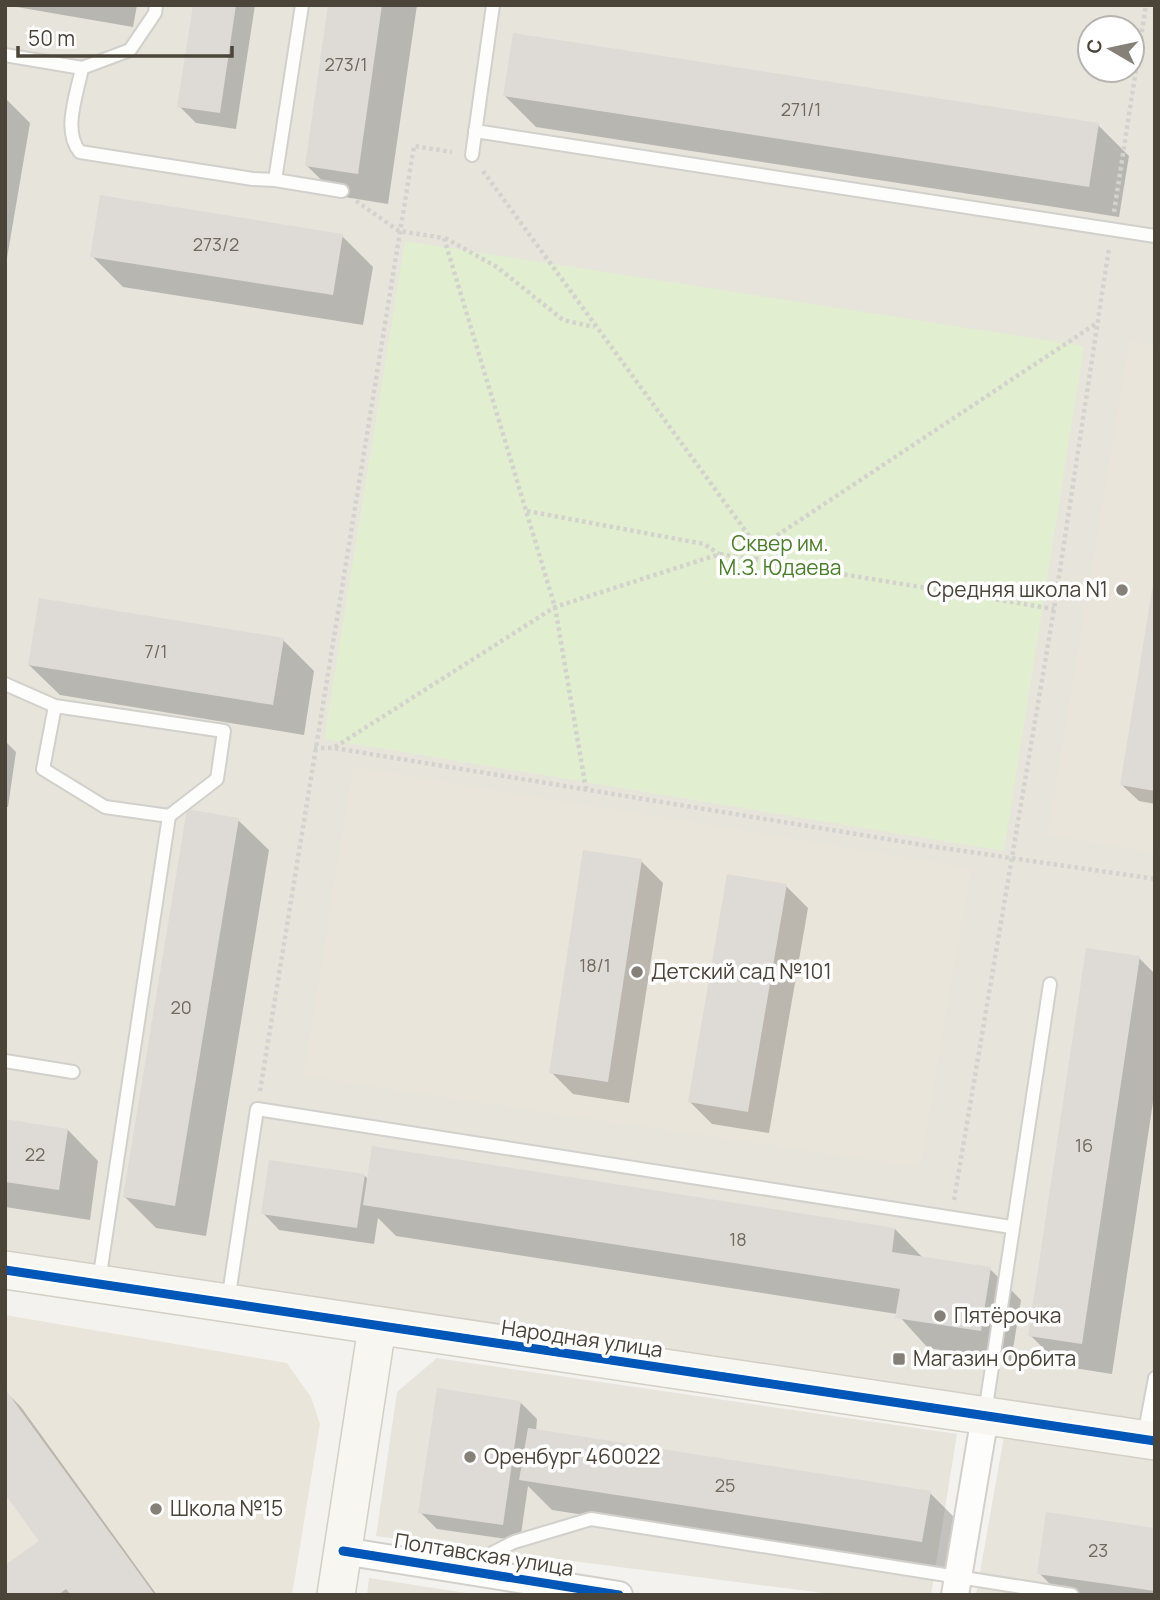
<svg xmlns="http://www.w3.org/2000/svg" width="1160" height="1600" font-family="Manrope,sans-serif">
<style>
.residential{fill:#e7e4dc;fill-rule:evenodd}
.education{fill:#eae5da}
.green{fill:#e1eecf}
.shadow{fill:#0003}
.building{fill:#dedbd6}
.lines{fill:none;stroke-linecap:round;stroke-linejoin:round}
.lane-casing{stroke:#d2d0cb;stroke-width:16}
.street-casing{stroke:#d2d0cb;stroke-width:30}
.secondary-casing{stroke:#d3cfc5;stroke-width:40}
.path{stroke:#d3d2cc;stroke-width:4.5;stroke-dasharray:3.5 3.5;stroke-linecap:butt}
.lane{stroke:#fdfdfc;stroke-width:12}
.street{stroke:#fdfdfc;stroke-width:26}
.secondary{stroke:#f7f6f1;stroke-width:37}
.cycleway-casing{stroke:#fff;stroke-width:13}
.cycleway{stroke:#0057b8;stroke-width:9}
.poi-dot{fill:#868178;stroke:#fff;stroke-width:2.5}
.labels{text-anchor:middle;stroke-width:7;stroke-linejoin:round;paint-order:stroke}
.number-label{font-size:18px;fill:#706a61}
.park-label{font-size:21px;fill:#4a7f2a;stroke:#fff}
.poi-label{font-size:21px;fill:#4b4439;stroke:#fff;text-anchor:start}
.street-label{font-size:21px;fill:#4b4439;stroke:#fff}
</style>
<rect width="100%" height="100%" fill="#f4f2ee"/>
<g class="residential">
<path d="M5,5H1155V1431L5,1259ZM1090,28H1132V70H1090Z"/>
<path d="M437,1358L957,1434L931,1595H839L376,1536L397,1392Z"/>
<path d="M1004,1436L1155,1460V1595H976Z"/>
<path d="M369,1578L480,1595H367Z"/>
</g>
<g class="education">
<path d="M1129,341L1155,345V853L1048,835Z"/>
<path d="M353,767L971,868L920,1167L304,1076Z"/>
<path d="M5,1315L287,1363L311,1397L320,1424L292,1595H5Z"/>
</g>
<path class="green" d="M405,241L1084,346L1004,851L324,739Z"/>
<g class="shadow">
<path d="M5,5H137L133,27Z"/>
<path d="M194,5H255L236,129L196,123L179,106Z"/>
<path d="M329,5H417L388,204L338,196L307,166Z"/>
<path d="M505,96L1098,125L1129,156L1119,217L536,127Z"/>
<path d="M5,98L30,123L5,270Z"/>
<path d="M342,236L373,267L363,325L123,287L92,256Z"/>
<path d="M1155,587V804L1139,801L1122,785Z"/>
<path d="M283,640L314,671L304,735L60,695L29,665Z"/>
<path d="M5,741L16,752L8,807H5Z"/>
<path d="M238,820L269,850L206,1236L156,1228L125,1197Z"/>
<path d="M641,861L663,883L629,1103L573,1094L551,1072Z"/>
<path d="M786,886L808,908L769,1133L712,1124L690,1102Z"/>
<path d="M1139,958L1155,974V1089L1112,1374L1061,1366L1030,1335Z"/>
<path d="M5,1121L68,1130L98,1161L90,1220L5,1207Z"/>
<path d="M365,1176L369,1180L895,1229L924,1259L990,1269L1021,1300L1011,1361L928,1348L897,1314L396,1236L378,1218L374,1244L279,1230L263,1213Z"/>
<path d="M5,1391L21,1407L157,1595H5L42,1541Z"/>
<path d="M521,1403L537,1419L536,1431L930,1493L961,1524L953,1572L552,1510L528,1486L520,1541L437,1529L420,1512Z"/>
<path d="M1155,1529V1595H1061L1039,1573Z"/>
</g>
<g class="building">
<path d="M193,5H236L220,113L177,107Z"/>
<path d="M328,5H382L358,174L305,166Z"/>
<path d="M513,33L1099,123L1089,187L503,96Z"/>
<path d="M100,195L343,234L333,295L90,257Z"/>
<path d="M1153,585L1155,586V791L1120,785Z"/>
<path d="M39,598L284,638L273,705L28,665Z"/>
<path d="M187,809L239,818L175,1206L123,1197Z"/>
<path d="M583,850L642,859L608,1082L549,1073Z"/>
<path d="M727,874L787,884L748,1112L688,1102Z"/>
<path d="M1086,948L1140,956L1082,1344L1028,1336Z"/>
<path d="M5,1119L68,1129L59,1190L5,1182Z"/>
<path d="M372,1146L895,1228L892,1252L991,1267L981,1331L895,1318L900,1289L363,1205Z"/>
<path d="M269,1160L365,1174L357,1228L261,1214Z"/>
<path d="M437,1388L521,1401L503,1525L418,1513Z"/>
<path d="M5,1389L155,1595H71L66,1589L58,1595H5V1565L39,1541L5,1494Z"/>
<path d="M528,1428L931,1491L922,1542L519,1480Z"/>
<path d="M1046,1512L1155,1528V1591L1037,1574Z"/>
</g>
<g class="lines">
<g class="lane-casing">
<g id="lane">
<path d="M5,55L82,68C77,94 62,131 80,152L253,179L275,180L302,5"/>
<path d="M82,68L130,50L155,13L156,5"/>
<path d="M475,131L1155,236"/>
<path d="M472,155L493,5"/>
<path d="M275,180L342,191"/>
<path d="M5,684L55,706L224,731L217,779L169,816L105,807L43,769L55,706"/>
<path d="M5,1061L73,1072"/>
<path d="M99,1281L169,816"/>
<path d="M228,1301L257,1109L1011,1227"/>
<path d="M985,1413L1050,984"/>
<path d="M1144,1436L1155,1378"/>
<path d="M467,1566L514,1542L591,1519L1072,1595"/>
</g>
</g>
<g class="street-casing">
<g id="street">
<path d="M343,1551L619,1595"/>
<path d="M955,1595L985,1416"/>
</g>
</g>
<g class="secondary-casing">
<g id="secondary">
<path d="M5,1270L1155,1441"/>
<path d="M336,1595L377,1327"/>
</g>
</g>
<g class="path">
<path d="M483,171L758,548"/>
<path d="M356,201L399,231L444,238L555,607L586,789"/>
<path d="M1114,212L1146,5"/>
<path d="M445,238L497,267L563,320L594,327"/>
<path d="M527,511L704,544L719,554"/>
<path d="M756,560L758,548L1097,323"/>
<path d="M335,747L555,607L720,554L1054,609"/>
<path d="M314,748H334L929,846L1155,879"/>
<path d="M260,1091L414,146L452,152"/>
<path d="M954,1200L1054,609L1109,248"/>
</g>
<use href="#lane" class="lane"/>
<use href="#street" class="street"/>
<use href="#secondary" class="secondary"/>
<g class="cycleway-casing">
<g id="cycleway">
<path d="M5,1270L1155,1441"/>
<path d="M343,1551L619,1595"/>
</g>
</g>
<use href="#cycleway" class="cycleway"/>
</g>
<g class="poi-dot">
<circle cx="1122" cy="590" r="7"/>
<circle cx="637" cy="972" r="7"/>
<circle cx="940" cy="1316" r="7"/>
<rect x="892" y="1352" width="14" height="14" rx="3.5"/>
<circle cx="470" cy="1457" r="7"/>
<circle cx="156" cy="1509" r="7"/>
</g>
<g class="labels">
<g class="number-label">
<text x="346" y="71">273/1</text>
<text x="801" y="116">271/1</text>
<text x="216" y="251">273/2</text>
<text x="156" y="658">7/1</text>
<text x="595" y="972">18/1</text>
<text x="181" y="1014">20</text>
<text x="1084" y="1152">16</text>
<text x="35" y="1161">22</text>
<text x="738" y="1246">18</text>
<text x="725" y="1492">25</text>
<text x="1098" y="1557">23</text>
</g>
<g class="park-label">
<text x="780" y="551">Сквер им.<tspan x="780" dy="24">М.З. Юдаева</tspan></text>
</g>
<g class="poi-label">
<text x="1108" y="597" text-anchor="end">Средняя школа N1</text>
<text x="651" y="979">Детский сад №101</text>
<text x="954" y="1323">Пятёрочка</text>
<text x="913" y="1366">Магазин Орбита</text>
<text x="484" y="1464">Оренбург 460022</text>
<text x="170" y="1516">Школа №15</text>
</g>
<g class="street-label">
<text transform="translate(582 1339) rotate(8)" y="7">Народная улица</text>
<text transform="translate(484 1555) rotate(9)" y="7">Полтавская улица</text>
</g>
</g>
<rect width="1160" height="1600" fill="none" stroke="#4b4439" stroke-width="14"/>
<g transform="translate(1111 49) rotate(279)"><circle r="33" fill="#ffffff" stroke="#b7b4b0" stroke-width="2"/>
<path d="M0-5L12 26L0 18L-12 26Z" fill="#868178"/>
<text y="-10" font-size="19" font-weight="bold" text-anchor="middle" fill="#4b4439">С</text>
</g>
<path d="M18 46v10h214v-10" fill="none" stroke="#4b4439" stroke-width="3.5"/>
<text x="28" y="46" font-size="21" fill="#4b4439" stroke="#ffffff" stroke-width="5" paint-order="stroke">50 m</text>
</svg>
